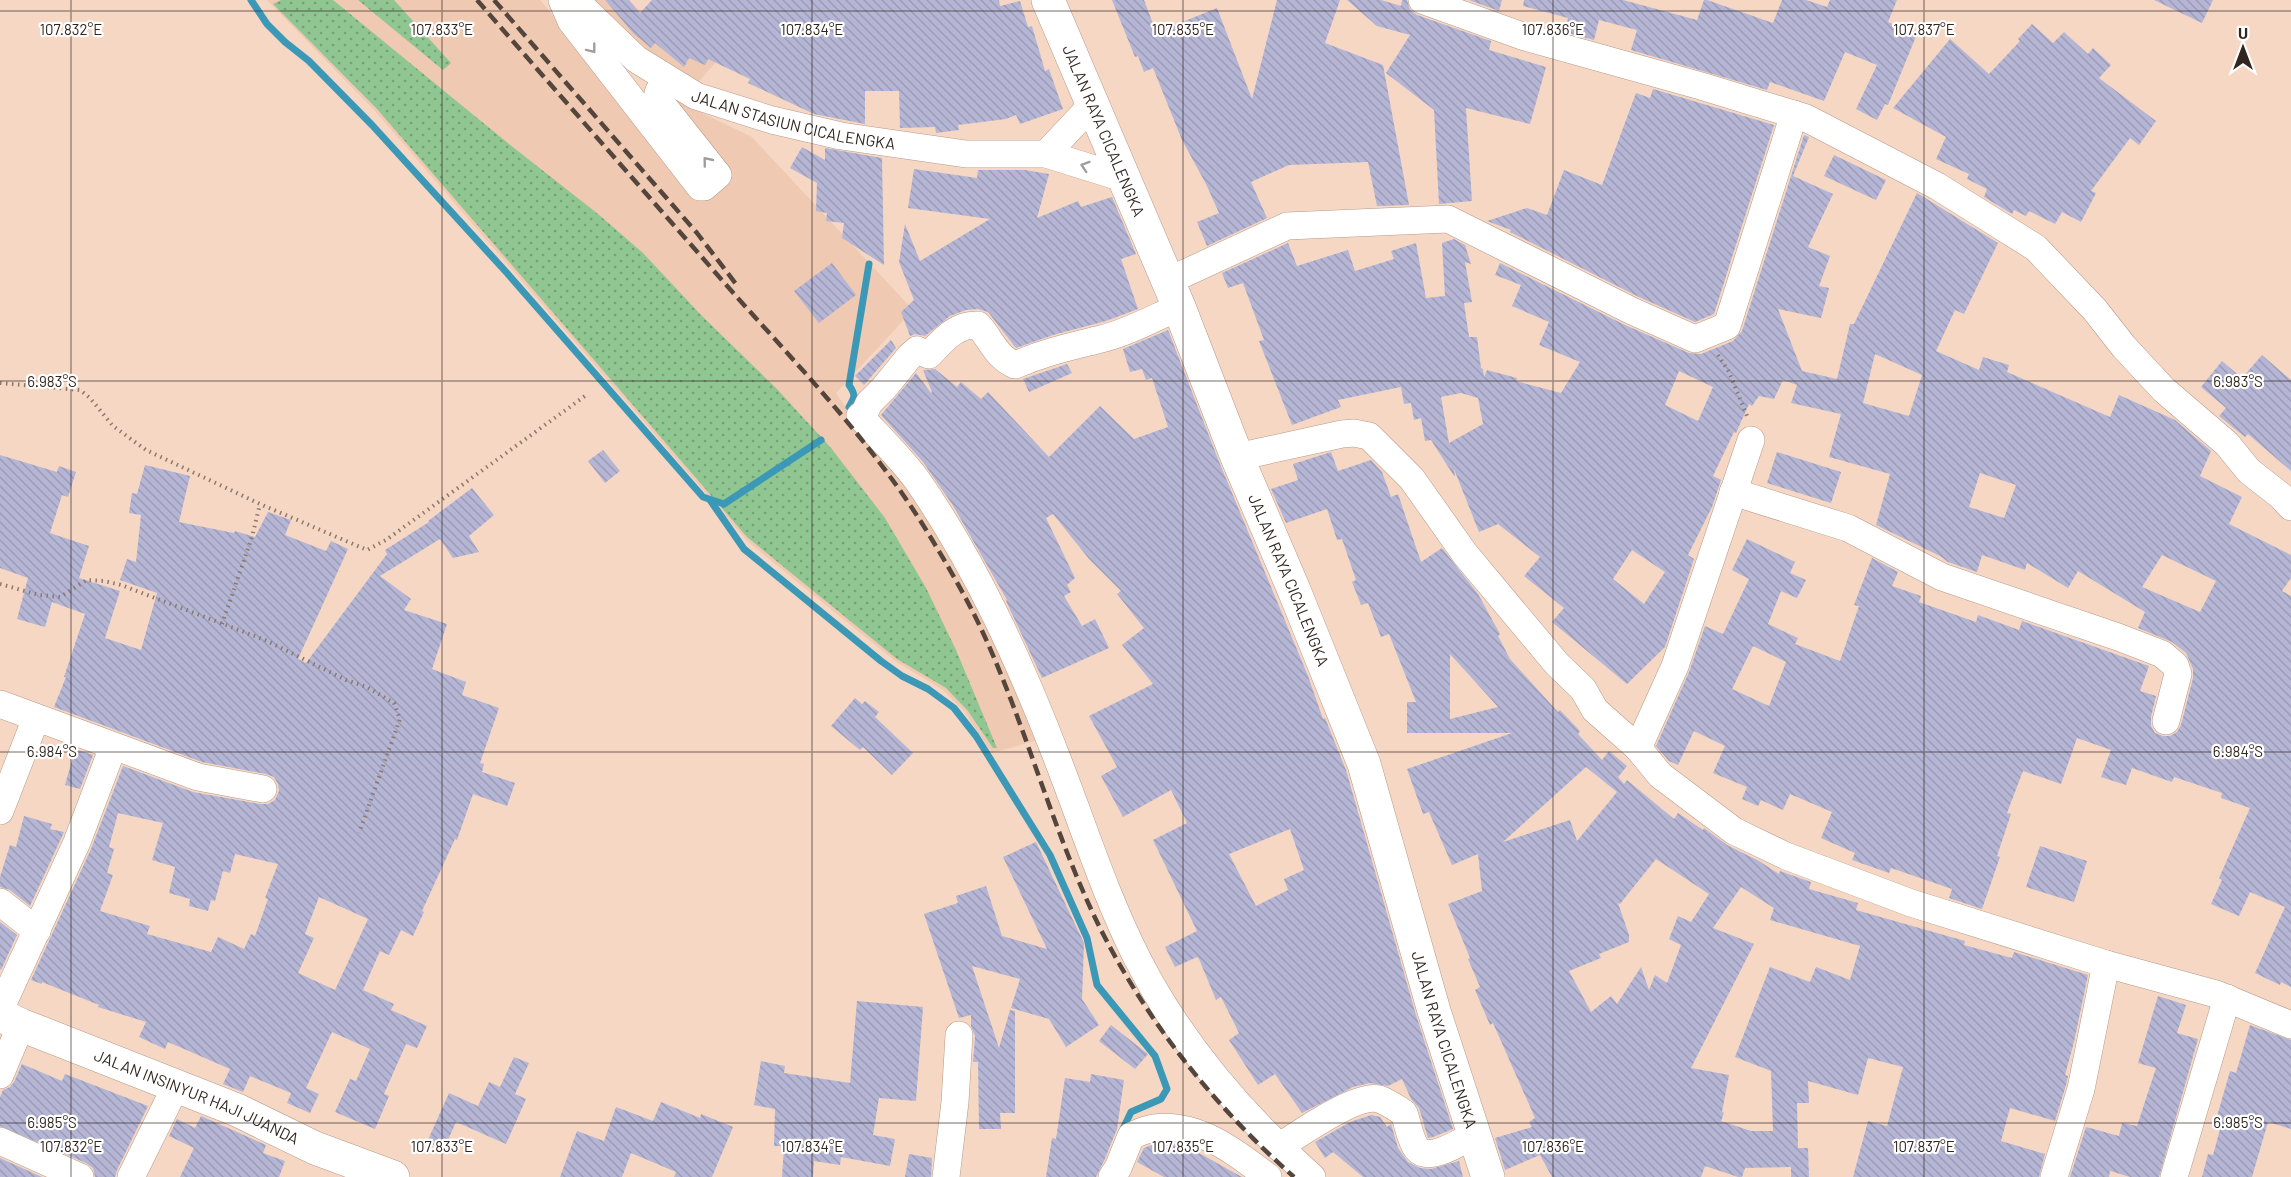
<svg xmlns="http://www.w3.org/2000/svg" width="2291" height="1177" font-family="Barlow,sans-serif">
<style>
.built{fill:#efc9b2}
.grass{fill:url(#grass-dots)}
.lines{fill:none;stroke-linecap:round;stroke-linejoin:round}
.stream{stroke:#3b99b7;stroke-width:7}
.building{fill:url(#building-back-hatch);fill-rule:evenodd}
.minor-casing{stroke:#b79a88;stroke-width:28}
.major-casing{stroke:#b79a88;stroke-width:34}
.path{stroke:#8d796c;stroke-width:4;stroke-dasharray:1.5 4.5;stroke-linecap:butt}
.minor{stroke:#fff;stroke-width:27}
.major{stroke:#fff;stroke-width:33}
.rail{stroke:#54463c;stroke-width:4.5;stroke-dasharray:12 6;stroke-linecap:butt}
.oneway{stroke:#a29d9a}
.ticks{fill:none;stroke:#31261f;stroke-width:1.5;stroke-opacity:0.45}
.labels{text-anchor:middle;stroke-width:4.5;stroke-linejoin:round;paint-order:stroke}
.street-label{font-size:16px;fill:#31261f;stroke:#fff}
.ticks-label{font-size:15px;text-anchor:middle;fill:#31261f;stroke:#fff;stroke-width:4.5;stroke-linejoin:round;paint-order:stroke}
</style>
<defs>
<pattern id="grass-dots" width="8" height="8" patternUnits="userSpaceOnUse" patternTransform="scale(1.5)"><rect width="8" height="8" fill="#90c692"/><path d="M2 2h.1M6 6h.1" fill="none" stroke="#76a177" stroke-width="1.8" stroke-linecap="round"/></pattern>
<pattern id="building-back-hatch" width="6" height="6" patternUnits="userSpaceOnUse" patternTransform="scale(1.5)"><rect width="6" height="6" fill="#b5b6d5"/><path d="M-1 5l2 2M0 0l6 6M5-1l2 2" fill="none" stroke="#9c9cb6"/></pattern>
</defs>
<rect width="100%" height="100%" fill="#f6d7c4"/>
<g class="built">
<path d="M267,0H540L573,39L636,123L673,99L752,137L913,310L836,393L852,417L934,521L984,607L1038,740L992,753L964,711L943,690L895,661L747,541L375,111Z"/>
<path d="M592,0H629L642,14L727,49L695,86L663,69Z"/>
</g>
<g class="grass">
<path d="M281,0H333L509,144L598,214L643,253L702,316L777,389L831,448L885,518L926,588L956,650L997,748H993L968,711L946,688L897,659L747,537L377,109L273,4Z"/>
<path d="M358,0H394L451,63L443,70Z"/>
</g>
<g class="lines">
<g class="stream">
<path d="M251,0L267,24L285,42L309,61L372,125L507,273L703,497L724,504L821,440"/>
<path d="M849,407C855,397 856,395 849,385L869,264"/>
<path d="M710,500L744,549L881,661L902,676L928,689L954,708L976,736L1050,855L1087,938L1097,985L1155,1056L1167,1089L1161,1099L1131,1112L1122,1131"/>
</g>
</g>
<g class="building">
<path d="M605,0H629L640,13L652,0H999L1000,6L1020,1L1028,27L1032,26L1045,71L1049,69L1063,109L1020,124L1016,115L1006,119L958,125L959,130L936,133L935,127L900,128L899,91H865V124L814,114L748,83L750,79L708,59L705,65L689,58L684,67L655,43L651,48L633,33Z"/>
<path d="M1112,0H1144L1155,29L1159,28L1160,31L1217,8L1252,99L1277,0H1340L1325,43L1383,65L1409,205L1377,206L1368,162L1289,165L1251,182L1267,218L1207,246L1197,222L1219,213L1206,184L1182,140L1153,68L1144,72L1138,56L1135,57Z"/>
<path d="M1347,0H1381L1401,6L1402,0H1407L1410,10L1417,15L1491,41L1489,50L1546,67L1530,124L1466,108L1472,201L1439,204L1434,110L1386,73L1410,35L1377,26Z"/>
<path d="M1469,0H1502L1499,11Z"/>
<path d="M1524,0H1623L1697,20L1704,0H1707L1773,23L1782,0H1806L1827,7L1830,0H1897L1888,22L1917,34L1888,105L1885,104L1877,120L1856,109L1877,65L1845,52L1824,101L1770,82L1767,90L1631,50L1637,30L1599,20L1594,40L1565,32L1568,18L1523,6Z"/>
<path d="M2154,0H2213L2202,23Z"/>
<path d="M2032,24L2053,43L2064,32L2088,54L2093,48L2111,65L2099,78L2156,121L2139,145L2130,138L2091,191L2096,193L2081,222L2062,212L2055,224L2029,211L2026,216L2014,210L2012,214L1984,197L1987,189L1967,179L1969,174L1936,159L1946,137L1893,108L1950,39L1989,74L2020,41L2018,39Z"/>
<path d="M1653,89L1774,125L1714,314L1695,322L1639,297L1510,232L1511,230L1487,221L1527,208L1547,215L1564,170L1602,185L1636,93L1650,98Z"/>
<path d="M1804,135L1809,137L1793,176L1833,194L1808,247L1830,256L1819,286L1829,288L1821,318L1778,309L1802,371L1837,379L1850,324H1854L1917,193L1998,243L1964,314L1955,310L1936,351L1979,370L1983,357L2009,365L2007,372L2110,417L2119,395L2175,420L2211,451L2200,476L2242,497L2229,524L2291,555V578L2282,591L2291,596V987L2281,982L2280,985L2255,973L2285,907L2250,892L2239,916L2211,904L2222,880L2219,878L2250,808L2221,798L2222,793L2174,777L2172,782L2132,768L2126,785L2101,777L2111,750L2077,738L2061,784L2023,771L2007,813L2011,814L1997,856L2000,857L1982,909L1949,898L1952,889L1891,868L1889,873L1852,860L1855,853L1821,838L1832,812L1790,794L1783,810L1761,800L1758,806L1742,799L1747,787L1713,773L1725,746L1694,731L1678,765L1669,761L1656,746L1689,672L1705,626L1723,634L1749,579L1732,570L1747,539L1795,562L1790,573L1806,580L1797,598L1781,591L1768,624L1798,638L1795,644L1840,661L1859,606L1854,605L1872,558L1898,572L1892,586L1921,596L1919,602L1976,622L1978,615L2019,630L2022,621L2149,666L2140,691L2156,696L2151,717V726L2155,733L2163,736H2170L2177,732L2181,725L2193,678V669L2186,653L2172,642L2138,628L2145,612L2078,571L2068,588L2027,563L2025,570L1982,555L1977,572L1948,562L1940,556L1876,525L1890,474L1829,457L1841,414L1791,403L1797,385L1783,380L1774,399L1759,396L1752,406L1749,404L1736,433L1734,432L1713,476L1721,480L1712,507L1688,555L1694,559L1665,647L1627,684L1552,622L1564,608L1524,576L1540,557L1498,524L1479,532L1454,469L1455,476H1454L1431,440L1425,441L1421,418L1414,420L1411,403L1404,404L1401,387L1338,400L1341,407L1292,425L1259,341L1264,340L1243,283L1228,288L1222,273L1288,243L1297,266L1348,250L1355,271L1394,259L1391,251L1416,243L1426,298L1445,296L1442,243L1454,239L1465,245L1471,264L1465,262L1472,302L1464,303L1469,337H1477L1481,368L1483,369L1484,377L1487,370L1517,378L1516,381L1561,393L1580,362L1539,345L1549,322L1512,306L1521,285L1495,275L1500,263L1625,325L1689,353L1701,354L1733,341L1742,331ZM1875,354L1922,375L1909,416L1863,403ZM1679,371L1713,387L1698,421L1665,405ZM1461,393L1478,398L1483,424L1449,443L1441,397ZM1980,473L2016,485L2004,518L1969,507ZM1632,550L1665,572L1644,604L1613,579ZM2162,555L2216,581L2200,612L2142,587ZM1753,646L1786,662L1769,706L1732,689Z"/>
<path d="M802,147L825,160V148L882,158L884,265L842,238L844,223L826,221L827,213L816,211L817,183L790,168Z"/>
<path d="M1834,155L1886,180L1876,200L1824,176Z"/>
<path d="M914,169L977,178L978,170H1025L1049,174L1037,218L1078,201L1081,207L1112,197L1136,254L1121,259L1138,309L1106,321L1053,335L1016,348L988,312L978,309L966,310L950,316L925,336L915,334L910,336L901,312L914,300L899,262L905,224L920,261L990,219L908,208Z"/>
<path d="M832,263L856,295L819,323L794,291Z"/>
<path d="M1168,330L1220,464L1308,676L1323,719L1325,718L1346,770L1416,1015L1453,1129L1433,1137L1428,1138L1419,1108L1411,1099L1402,1079L1388,1086L1370,1083L1353,1087L1302,1113L1275,1074L1258,1085L1229,1040L1239,1033L1221,997L1216,1000L1199,959L1197,957L1175,967L1165,947L1197,931L1153,840L1187,823L1171,790L1123,817L1101,776L1117,767L1089,716L1153,684L1122,645L1144,628L1117,594L1121,591L1089,559L1053,514L1046,518L1075,578L1067,585L1071,592L1064,596L1082,626L1095,619L1109,648L1042,678L1006,601L1007,600L952,504L923,462L881,415L916,373L931,393L932,392L923,370L935,369L957,387L961,382L981,399L988,392L1049,457L1100,406L1134,439L1168,427L1152,378L1146,380L1142,369L1130,372L1123,349ZM1290,829L1304,870L1284,879L1288,890L1256,906L1229,854Z"/>
<path d="M891,340L896,348L864,385L855,376Z"/>
<path d="M2262,355L2291,380V471L2248,434L2245,437L2219,416L2226,408L2201,387L2222,361L2242,378Z"/>
<path d="M1067,364L1072,373L1029,392L1023,379Z"/>
<path d="M603,450L620,471L605,483L588,461Z"/>
<path d="M1331,452L1338,471L1371,460L1382,472L1391,497L1398,494L1421,562L1442,548L1478,594L1500,634L1498,636L1510,659L1558,712L1560,710L1580,731L1578,734L1602,760L1609,751L1627,766L1618,777L1624,784L1627,780L1674,819L1678,813L1703,830L1704,828L1727,845L1759,861L1779,874L1780,871L1811,882L1809,889L1858,903L1856,910L1965,941L1964,945L2012,958L2014,952L2088,975L2074,1042L2065,1075L2068,1076L2066,1085L2055,1121L2010,1108L2001,1141L2045,1154L2039,1177H1853L1868,1121L1887,1126L1903,1067L1868,1058L1858,1095L1808,1081L1809,1103H1797L1798,1148H1808L1809,1177H1791V1167L1745,1168L1742,1177H1738L1705,1166L1701,1177H1552L1540,1155L1505,1170L1495,1138L1532,1127L1529,1122L1535,1118L1493,1023L1490,1025L1475,990L1480,987L1468,959L1470,958L1448,904L1482,891L1478,854L1452,865L1429,812L1423,814L1407,769L1512,733H1407V702H1416L1389,634L1381,637L1368,603L1361,605L1352,582L1356,580L1342,539L1337,540L1327,509L1286,523L1271,489L1298,480L1293,464ZM1450,654L1498,707L1450,719ZM1586,767L1617,792L1577,841L1570,820L1503,842ZM1656,859L1709,894L1691,922L1678,916L1669,939L1681,945L1667,983L1655,975L1649,990L1641,967L1617,1004L1611,996L1591,1012L1569,971L1601,958L1599,954L1629,942V935L1618,903L1620,904ZM1741,887L1774,908L1770,920L1860,946L1850,980L1816,967L1810,982L1770,967L1735,1057L1771,1071L1773,1131H1751L1721,1121L1724,1113L1722,1112L1729,1075L1691,1068L1754,944L1713,928Z"/>
<path d="M1777,452L1841,472L1831,503L1767,483Z"/>
<path d="M0,455L57,472L59,466L76,472L68,497L62,495L50,533L89,546L79,578L120,591L105,638L141,650L157,593L120,580L127,559L136,562L141,515L129,513L132,493L137,494L145,465L190,476L179,522L234,533L235,531L255,537L268,512L291,520L285,535L326,551L331,541L348,549L298,659L306,663L387,554L385,550L429,522L428,521L472,488L494,515L469,536L479,552L453,558L440,539L380,576L411,599L404,610L447,624L432,669L466,682L462,695L499,708L480,763L484,764L482,772L515,783L507,806L473,794L457,840L455,839L422,911L424,912L413,936L401,930L389,955L380,951L363,990L394,1004L391,1010L427,1026L417,1048L406,1044L384,1094L389,1096L375,1129L335,1112L350,1079L356,1081L370,1049L332,1032L306,1088L319,1094L310,1113L287,1103L291,1093L250,1076L243,1092L223,1084L230,1069L168,1042L165,1049L139,1037L146,1022L98,1007L99,1005L42,982V984L31,980L91,849L123,766L193,792L260,804H268L275,800L279,791L278,784L274,777L266,774L202,762L54,707L66,677H64L85,614L52,602L45,627L17,619L28,578L0,568ZM118,813L163,823L152,860L175,867L169,893L190,899L189,906L208,911L211,900L215,901L223,871L230,873L235,854L278,864L265,898L268,899L255,936L251,934L244,949L218,937L211,952L147,934L150,926L100,911L113,875L107,873L114,849L109,847ZM319,897L368,919L335,990L298,973L314,938L305,934Z"/>
<path d="M855,698L862,704L865,701L879,712L875,717L913,753L892,775L863,747L860,750L831,726Z"/>
<path d="M75,749L93,755L80,789L65,785Z"/>
<path d="M24,816L52,824L50,829L64,832L30,906L10,890L0,887V877L10,845L16,847Z"/>
<path d="M1036,842L1084,943L1082,999L1099,1025L1066,1047L1049,1019L1011,1008L1020,979L972,966L999,1048L1010,1010L1015,1011V1113H1000L1001,1129H979L978,1062H973L975,1036L971,1026V1015L959,1018L924,914L958,903L956,896L986,886L1002,936L1047,949L1003,857Z"/>
<path d="M2040,846L2087,861L2074,902L2026,887Z"/>
<path d="M0,922L17,935L1,970L0,969Z"/>
<path d="M2158,996L2186,1005L2177,1033L2198,1039L2159,1177H2130L2094,1166L2110,1171L2109,1177H2070L2086,1127L2119,1136L2122,1123L2137,1126L2156,1068L2138,1063Z"/>
<path d="M857,1001L923,1007L916,1101L879,1098L873,1135L895,1139L890,1166L841,1157L840,1165L814,1161L813,1177H782L784,1146H774L775,1109L754,1105L761,1061L785,1066L784,1073L850,1083Z"/>
<path d="M1111,1025L1148,1054L1135,1069L1099,1041Z"/>
<path d="M2250,1025L2291,1040V1129L2268,1122L2252,1177H2202L2208,1154L2213,1155L2222,1122L2216,1120L2230,1071L2236,1073Z"/>
<path d="M514,1057L529,1063L515,1094L526,1099L506,1144L456,1122L444,1149L427,1142L449,1093L478,1106L489,1082L500,1087Z"/>
<path d="M22,1064L62,1081L65,1074L148,1106L117,1170L115,1177H95L93,1168L86,1163L0,1126V1097L3,1090L10,1087L14,1082Z"/>
<path d="M1091,1074L1124,1080L1117,1129L1104,1161L1096,1177H1046L1052,1138L1056,1139L1065,1078L1090,1082Z"/>
<path d="M661,1102L700,1118L701,1114L733,1127L712,1177H674L676,1172L631,1153L622,1177H560L577,1131L604,1141L616,1107L653,1121Z"/>
<path d="M1371,1115L1380,1117L1387,1127L1391,1124L1398,1148L1408,1162L1420,1168L1431,1169L1459,1161L1463,1177H1363L1333,1152L1325,1158L1315,1142L1350,1122Z"/>
<path d="M201,1116L266,1145L263,1153L285,1161L279,1177H180L194,1148L169,1136L177,1119L195,1128Z"/>
<path d="M1169,1143L1190,1148L1242,1177H1164L1137,1162L1144,1148L1154,1144Z"/>
<path d="M909,1154L932,1158L931,1177H905Z"/>
<path d="M0,1158L42,1177H0Z"/>
</g>
<g class="lines">
<g class="minor-casing">
<g id="minor">
<path d="M562,0L571,21L700,187H704L718,175L658,99V93L665,78"/>
<path id="s1" d="M575,0L636,59L696,96L772,120L841,136L966,154H1046L1123,178"/>
<path d="M1422,0L1525,37L1701,86L1806,118L1937,186L2036,248L2095,310L2124,347L2164,390L2227,444L2249,471L2281,496L2291,507"/>
<path d="M1046,154L1092,105"/>
<path d="M1168,281L1287,226L1448,219L1632,311L1695,339L1727,326L1794,114"/>
<path d="M1179,307C1154,318 1127,333 1101,339C1069,347 1045,352 1015,365C996,357 991,339 978,325C956,324 943,340 929,355L917,350L910,356L884,388L869,403L865,412L860,416C879,437 900,457 917,480C976,565 1020,662 1057,758C1083,825 1105,895 1138,960C1181,1044 1242,1115 1312,1177"/>
<path d="M1237,457L1342,434L1354,433L1369,436L1412,479L1465,554L1557,664L1583,689L1595,710L1638,748L1660,775L1734,831L1786,856L1911,903L2106,964L2216,994L2291,1025"/>
<path d="M1733,492L1848,528L1942,577L2118,637L2162,654L2175,665L2178,674L2166,721"/>
<path d="M0,704L198,777L263,789"/>
<path d="M1638,748L1675,666L1751,440"/>
<path d="M0,811L36,718"/>
<path d="M0,902L37,931"/>
<path d="M0,1010L77,842L113,747"/>
<path d="M0,1075L21,1025"/>
<path d="M0,1141L80,1177"/>
<path d="M1279,1147C1299,1134 1357,1093 1379,1099C1388,1102 1396,1108 1404,1113C1408,1124 1410,1140 1417,1149C1429,1163 1462,1141 1474,1135"/>
<path d="M131,1177L176,1086"/>
<path d="M946,1177L955,1102L959,1035"/>
<path d="M1112,1177L1118,1168L1131,1136C1138,1133 1146,1129 1154,1128C1197,1122 1236,1152 1268,1177"/>
<path d="M2054,1177L2081,1089L2106,964"/>
<path d="M2174,1177L2227,998"/>
</g>
</g>
<g class="major-casing">
<g id="major">
<path id="s2" d="M1048,0L1179,307L1237,457L1294,590L1364,764L1434,1011L1488,1177"/>
<path id="s3" d="M0,1015L21,1025L237,1110L315,1148L393,1177"/>
</g>
</g>
<g class="path">
<path d="M1718,355L1729,372L1747,416"/>
<path d="M0,383L80,390L90,398L113,426L146,450L260,504L367,550L386,540L585,396"/>
<path d="M0,584L39,595L60,597L87,580L104,581L121,585L265,640L346,680L367,687L394,703L400,719L359,833"/>
<path d="M222,624L252,537L260,504"/>
</g>
<use href="#minor" class="minor"/>
<use href="#major" class="major"/>
<g class="rail">
<path d="M477,0C563,99 649,197 736,296C803,371 875,446 928,533C948,566 968,600 984,635C1027,729 1053,832 1099,926C1147,1022 1214,1106 1294,1177"/>
<path d="M494,0L697,233L736,284"/>
</g>
</g>
<defs><path id="oneway-chevron" d="M-2-3.5L2.5 0L-2 3.5" fill="none" stroke-width="1.6" stroke-linecap="round" stroke-linejoin="round" transform="scale(1.5)"/></defs>
<g class="oneway">
<use href="#oneway-chevron" transform="translate(592 49) rotate(52)"/>
<use href="#oneway-chevron" transform="translate(707 161) rotate(-129)"/>
<use href="#oneway-chevron" transform="translate(1085 166) rotate(-162)"/>
</g>
<path class="ticks" d="M71,0V1177M442,0V1177M812,0V1177M1183,0V1177M1553,0V1177M1924,0V1177M0,11H2291M0,381H2291M0,752H2291M0,1123H2291"/>
<g class="labels">
<g class="street-label">
<text dy="6" stroke="none"><textPath href="#s1" startOffset="256">JALAN STASIUN CICALENGKA</textPath></text>
<text dy="6" stroke="none"><textPath href="#s2" startOffset="142">JALAN RAYA CICALENGKA</textPath></text>
<text dy="6" stroke="none"><textPath href="#s2" startOffset="628">JALAN RAYA CICALENGKA</textPath></text>
<text dy="6" stroke="none"><textPath href="#s2" startOffset="1114">JALAN RAYA CICALENGKA</textPath></text>
<text dy="6" stroke="none"><textPath href="#s3" startOffset="213">JALAN INSINYUR HAJI JUANDA</textPath></text>
</g>
</g>
<g class="ticks-label">
<text x="71" y="35">107.832°E</text>
<text x="442" y="35">107.833°E</text>
<text x="812" y="35">107.834°E</text>
<text x="1183" y="35">107.835°E</text>
<text x="1553" y="35">107.836°E</text>
<text x="1924" y="35">107.837°E</text>
<text x="52" y="387">6.983°S</text>
<text x="2238" y="387">6.983°S</text>
<text x="52" y="757">6.984°S</text>
<text x="2238" y="757">6.984°S</text>
<text x="52" y="1128">6.985°S</text>
<text x="2238" y="1128">6.985°S</text>
<text x="71" y="1152">107.832°E</text>
<text x="442" y="1152">107.833°E</text>
<text x="812" y="1152">107.834°E</text>
<text x="1183" y="1152">107.835°E</text>
<text x="1553" y="1152">107.836°E</text>
<text x="1924" y="1152">107.837°E</text>
</g>
<g transform="translate(2243 48)" stroke="#ffffff" stroke-width="4.5" paint-order="stroke">
<path d="M0-4.5L10 22L0 15L-10 22Z" fill="#31261f"/>
<text y="-9" font-size="16" font-weight="bold" text-anchor="middle" fill="#31261f">U</text>
</g>
</svg>
